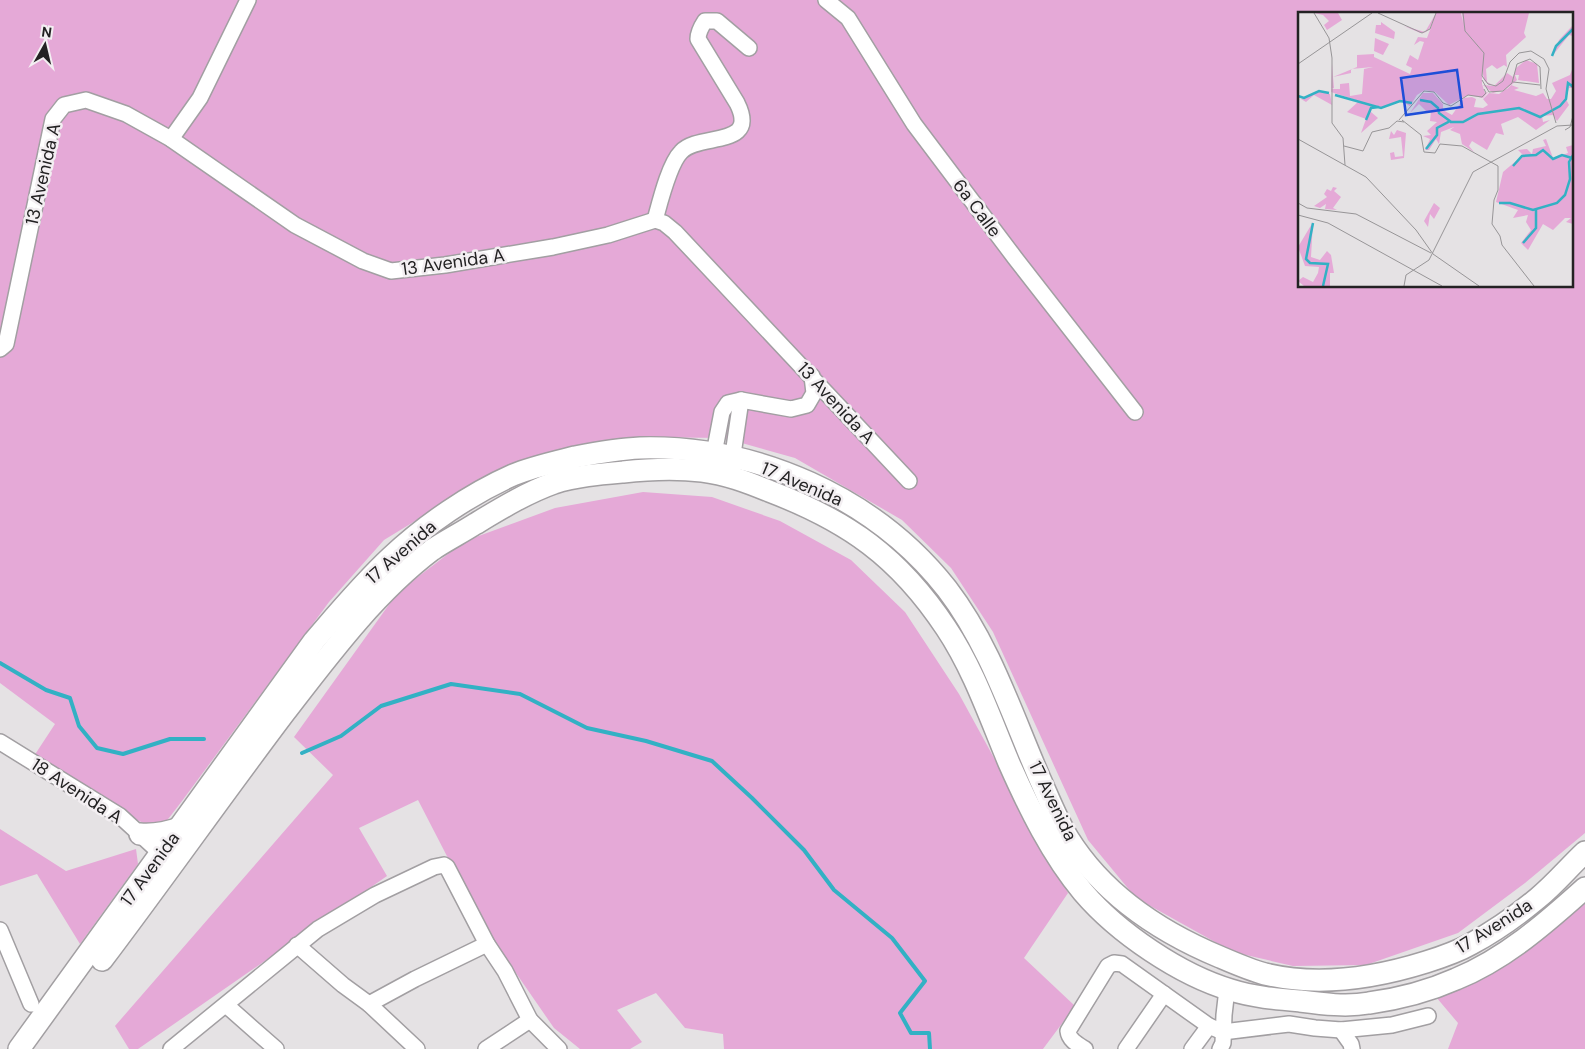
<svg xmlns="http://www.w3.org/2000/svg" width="1585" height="1049" font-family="'DM Sans',sans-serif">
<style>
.green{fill:#e5a9d7;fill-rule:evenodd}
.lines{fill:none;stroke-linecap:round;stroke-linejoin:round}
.stream{stroke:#32b1c4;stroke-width:4}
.minor-casing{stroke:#a29fa2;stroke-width:18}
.secondary-casing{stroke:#a29fa2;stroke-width:24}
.minor{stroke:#fff;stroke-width:15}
.secondary{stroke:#fff;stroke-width:21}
.labels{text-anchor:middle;stroke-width:5;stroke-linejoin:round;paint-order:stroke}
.street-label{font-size:18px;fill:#232223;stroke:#f3eff2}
.inset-river{fill:none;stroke:#32b1c4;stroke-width:2.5}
.inset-road{fill:none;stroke:#979597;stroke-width:1}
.view{fill:#1d4ed8;fill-opacity:0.15;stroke:#1d4ed8;stroke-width:2.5}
.inset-edge{fill:none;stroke:#232223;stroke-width:2.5}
</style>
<rect width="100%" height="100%" fill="#e5e2e4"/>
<g class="green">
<path d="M0,0H1585V833L1525,883L1458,933L1366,965L1293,966L1233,952L1136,898L1088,840L993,632L951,568L902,520L795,458L724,438L636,437L602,442L461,493L384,540L329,602L182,801L162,827L148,825L137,820L34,756L55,724L0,683ZM1299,14H1571V286H1299Z"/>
<path d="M643,492L712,497L780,521L851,560L905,612L959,694L1068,893L1024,958L1075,1006L1043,1049H724L723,1034L685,1028L656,993L617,1010L642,1042L630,1049H580L554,1028L482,924L418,800L359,828L387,876L138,1049H129L115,1026L333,775L294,737L398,592L465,541L555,508Z"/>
<path d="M0,829L66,871L136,849L138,864L80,944L37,874L0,886Z"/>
<path d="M1585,895V1049H1448L1458,1023L1436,997Z"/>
</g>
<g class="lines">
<g class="stream">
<path d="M0,663L46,690L70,698L79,726L97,748L123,754L170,739H204"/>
<path d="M302,753L341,736L381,706L451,684L520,694L587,728L646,741L712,761L752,798L804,850L834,890L892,938L925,981L900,1013L911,1033H929L930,1049"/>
</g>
<g class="minor-casing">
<g id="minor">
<path d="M826,0L848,18L914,124L1015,258L1135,412"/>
<path d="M171,139L200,98L248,0"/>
<path d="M655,220C660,202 669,164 681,152C699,132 760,149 737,103L698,39C698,32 701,27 705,21H717L749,48"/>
<path d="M0,349L6,344L53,119L64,105L86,100L126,114L171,139L295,225L363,261L391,271L445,265L553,247L608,235L655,220L664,223L675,232L909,481"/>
<path d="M712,464L722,412L728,403L741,400L791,409L807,405L814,393L812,376"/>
<path d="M731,468L741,400"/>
<path d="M0,742L120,816L168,860"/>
<path d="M0,930L31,1004"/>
<path d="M297,945L343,985L369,1004L417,1049"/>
<path d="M369,1004L415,979L487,944"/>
<path d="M226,1005L276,1049"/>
<path d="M1341,1030L1351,1044L1352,1049"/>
<path d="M171,1049L318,929L375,895L434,867L444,865L447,867L487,944L505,971L530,1020L559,1049"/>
<path d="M486,1049L530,1020"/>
<path d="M1085,1049C1077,1044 1069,1040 1068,1031L1108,966L1114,963L1122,964L1209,1026L1223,1032L1289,1024L1315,1028L1341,1030L1392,1025L1428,1016"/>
<path d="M1126,1049L1164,994"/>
<path d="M1192,1049L1209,1026"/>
<path d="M1220,1049L1223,1043L1224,1015L1227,989"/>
</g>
</g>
<g class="secondary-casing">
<g id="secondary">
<path d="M140,834C154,835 166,833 180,828"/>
<path d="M102,960C164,878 223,794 285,712C329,655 374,594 432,550C445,541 461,533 475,524C500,509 526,493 554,483C576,476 600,474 623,472C650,469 675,468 702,471C726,474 747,482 769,491C848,521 899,557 946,628C974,670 990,718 1009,763C1029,808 1052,855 1083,892C1118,933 1180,975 1231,990C1253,997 1277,999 1300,1001C1323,1004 1347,1007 1369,1003C1398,999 1429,991 1456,979C1505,959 1546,923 1585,888"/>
<path d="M19,1049L314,641C339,612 363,583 391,557C425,525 470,494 513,475C532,467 555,462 575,457C596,453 618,449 640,448C756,445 875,497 947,589C990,645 1012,715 1040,779C1049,799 1057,820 1068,838C1103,894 1160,932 1220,957C1234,963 1250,970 1265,974C1319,987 1375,978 1426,962C1442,957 1457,952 1471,944C1493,932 1520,913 1538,898C1555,884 1569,867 1585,852"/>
</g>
</g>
<use href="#minor" class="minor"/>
<use href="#secondary" class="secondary"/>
</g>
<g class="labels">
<g class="street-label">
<text transform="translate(43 174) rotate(-77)" y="6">13 Avenida A</text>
<text transform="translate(977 208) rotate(53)" y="6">6a Calle</text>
<text transform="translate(453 262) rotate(-8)" y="6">13 Avenida A</text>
<text transform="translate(836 403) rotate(47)" y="6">13 Avenida A</text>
<text transform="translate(802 484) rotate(23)" y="6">17 Avenida</text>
<text transform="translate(401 552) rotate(-41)" y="6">17 Avenida</text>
<text transform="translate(77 791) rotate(33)" y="6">18 Avenida A</text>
<text transform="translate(1053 801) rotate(64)" y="6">17 Avenida</text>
<text transform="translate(150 869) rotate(-54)" y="6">17 Avenida</text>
<text transform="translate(1494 926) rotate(-32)" y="6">17 Avenida</text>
</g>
</g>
<g transform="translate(1298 12)">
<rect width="275" height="275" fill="#e5e2e4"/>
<path d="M16,1H40L44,8L29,18L26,13L31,9L25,3ZM138,1H163L165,11L164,1H231L226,21L228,25L208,43L209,55L206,53L199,57L194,53L188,57L189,70L195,73L190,72L186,68L184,56V72L187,81L190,80L185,86L170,83L151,93L137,80L127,78L119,83L112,94L103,89L84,96H74L73,100L80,106L63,121L68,107L49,100L61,89L33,80L34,51L35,65L59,55V43L76,42V45L112,62L114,56L108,53L112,43L120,48L126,30L122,29L116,33L120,25L129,26L136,7L131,17L128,20L125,21H122L120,20L106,14L127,20ZM75,55L66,57L64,82L52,84L51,71L42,72V77H33L36,76L35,65L53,61V57ZM83,10L97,20L96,27L77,21L78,13H83ZM275,13V24L271,23L255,43L261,28ZM77,26L91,32L85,43L76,39ZM228,48L239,52L241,71L220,68L221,63H217L219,68L209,77L195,81L185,73L196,74L209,61L215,65L218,56ZM275,55V76H271L268,87L271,93L259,109L255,103L244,104L245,110L252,108L238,118L220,105L203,112L206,123L198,121L189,138L174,129L171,134L176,140L164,132L162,122L152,118L156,115L143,120L141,132L138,127L131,138H127L132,127L125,124L133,123L129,119L139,110L132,109L133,99L129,100L121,92L112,101L125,81H135L145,92V98L154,103L166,86L174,85L178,87L176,95L185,96L190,93L185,87L191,81L201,82L213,73L221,76L216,78L238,84L245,81L249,87H253L258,79L254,71L272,63ZM23,79L32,82L34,93L16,83L8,90L3,87ZM99,118L108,121L106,146L93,148L92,141L96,140L97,145L105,144L103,125L91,127L93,119L96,123ZM248,127L255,146L270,141L268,135L275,133V212L268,210L273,206H267L255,218L245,212L230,238L223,231L233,218L228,210L230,203L215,206L220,198L198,190L205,160L225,143L220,138L229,137L234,142L235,137L248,134L245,128ZM35,175L39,176L36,179L43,185L35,196L39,198L27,197L28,192L22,196L16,194L29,185L26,182L29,177L33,179ZM136,191L142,196L136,207L132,202L130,215L126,209ZM15,210L13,245L22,248L29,239L33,243L36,261H32V274H6L0,269L5,265L15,270L20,261L21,255L7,254L0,235Z" fill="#e5a9d7" fill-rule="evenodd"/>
<path class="inset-river" d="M254,44L258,34L275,17M37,83L83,96L102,89L114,91M0,84L6,86L21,79L31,81M122,88L133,90L140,96L141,101L152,109L139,116V123L128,137M68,108L73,96L81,95M152,110H165L180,102L221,96L242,105L262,94L268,87L270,71L274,74L275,72M215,154L224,144L238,143L245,138L255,147L264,143L274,146M201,191H212L235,198L259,191L267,183L272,167L271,150L275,143M15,211L8,247L12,251L30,252L25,274M225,231L238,216V197"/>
<path class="inset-road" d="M16,1L31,26L34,46V111L45,126L47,153M80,1L124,21L132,17L138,1M165,1L167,19L186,41L184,64L190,72L198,74L205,69L212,50L221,41L233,39L246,47L251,57L248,77L258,111M0,52L74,1M184,68L191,80L205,79L214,71L219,52L232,47L242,55L243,77M215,70L242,73M101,108L126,79L136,80L145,91L153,94L170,83L184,85L188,81L186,77M104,108L123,123L126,140L137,141L142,132L164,134L200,154V178L196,188L194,212L202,224L204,233L236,274M267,118L272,115L275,104M0,127L68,165L118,218L135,242L181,274M46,134L65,139L74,120L91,116L99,109L106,110M0,191L9,196L58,202L133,241M0,203L30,211L144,274M106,274L108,263L131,248L175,160L259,114L275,113"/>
<path class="view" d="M159,58L164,95L108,103L103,66Z"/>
<rect width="275" height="275" class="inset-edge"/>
</g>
<g transform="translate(45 45) rotate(8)" stroke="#f3eff2" stroke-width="4" paint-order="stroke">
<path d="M0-4L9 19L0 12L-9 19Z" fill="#232223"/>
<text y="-8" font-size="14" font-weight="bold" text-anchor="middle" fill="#232223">N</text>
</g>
</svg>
